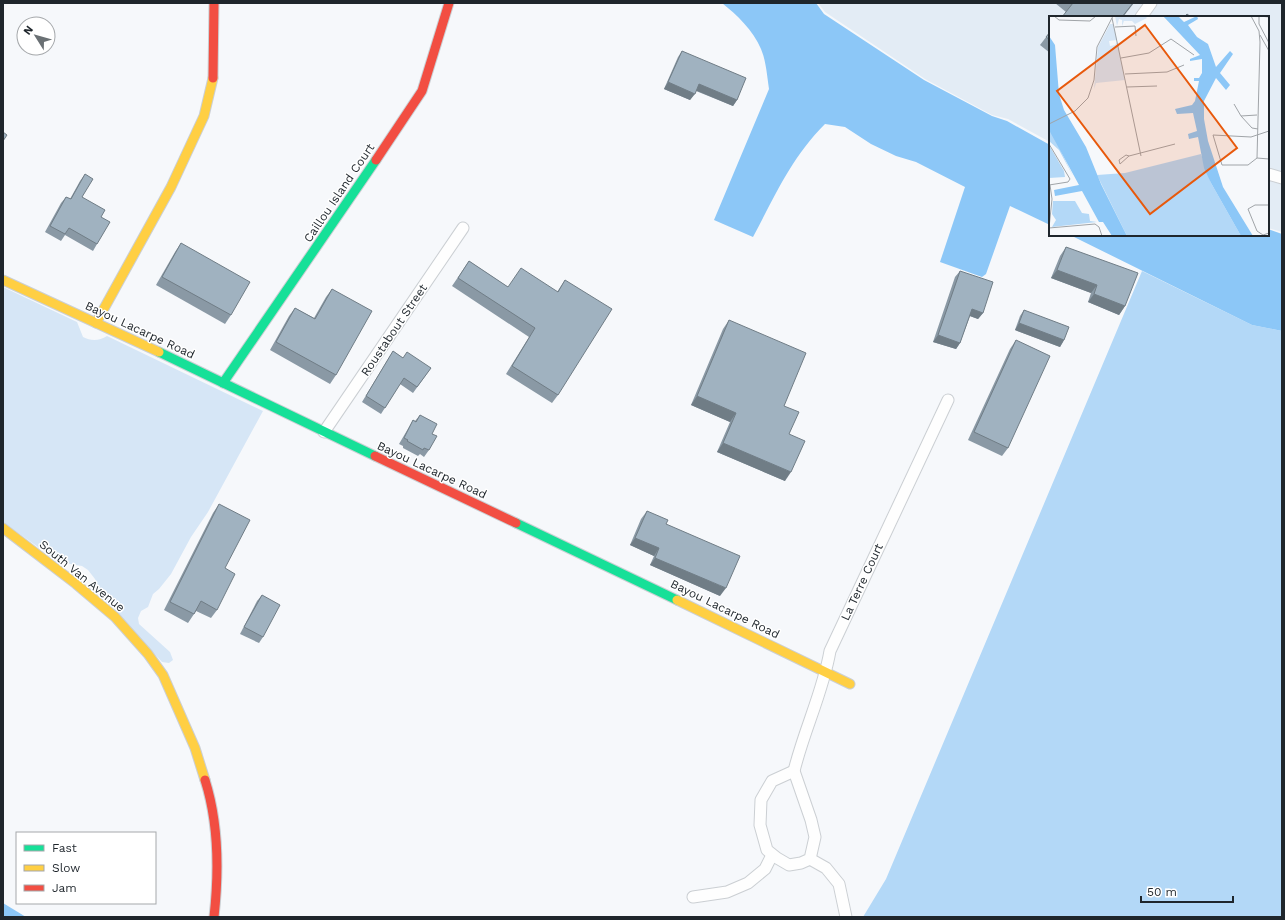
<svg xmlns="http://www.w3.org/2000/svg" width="1285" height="920" font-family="'Work Sans',sans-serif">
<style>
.built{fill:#e3ecf5}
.green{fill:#d6e6f6}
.forest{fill:#b3d8f7}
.water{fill:#8cc7f7}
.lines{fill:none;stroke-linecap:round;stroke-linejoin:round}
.street-casing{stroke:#cbcfd3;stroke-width:13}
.fast-casing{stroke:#cbcfd3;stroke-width:11}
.slow-casing{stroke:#cbcfd3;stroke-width:11}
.jam-casing{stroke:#cbcfd3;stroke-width:11}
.street{stroke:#fefefe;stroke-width:11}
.fast{stroke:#16e098;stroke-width:9}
.slow{stroke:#ffcf43;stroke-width:9}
.jam{stroke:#f24e42;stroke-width:9}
.wall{fill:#8a99a5}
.shaded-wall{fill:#707d86}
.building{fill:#a0b2c0;stroke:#707d86}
.labels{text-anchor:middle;stroke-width:3;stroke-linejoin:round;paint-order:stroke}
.street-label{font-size:12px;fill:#1f262c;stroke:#fff}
.inset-road{fill:none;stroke:#a0a4a8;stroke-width:1}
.view{fill:#e8590c;fill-opacity:0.15;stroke:#e8590c;stroke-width:2}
.inset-edge{fill:none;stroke:#1f262c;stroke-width:2}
</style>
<rect width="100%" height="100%" fill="#f6f8fb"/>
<path class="built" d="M818,3H1282V232L1268,228V17H1050V142L1008,119L992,115L925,79L825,12Z"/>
<path class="green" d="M3,287L77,322L83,337C91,341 99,341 107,336L263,411L208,512L191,537L171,574L159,589L153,594L148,607L141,611L138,618L139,624L170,652L173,660L169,663L162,662L106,601L99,588L95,579L88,570L82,566L59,562L3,522Z"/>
<path class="forest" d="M1142,271L1252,325L1282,331V917H863L886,879Z"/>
<g class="water">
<path d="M722,3H816L824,14L924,80L992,116L1007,121L1050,145V225L1010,206L986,274L982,277L940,262L965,187L916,162L896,156L871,144L845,127L825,124C791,158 775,196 753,237L714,220L769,89C767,75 766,61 761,49C753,30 737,15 722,3Z"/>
<path d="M1268,229L1282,234V331L1252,325L1070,235H1268Z"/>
<path d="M3,903L26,917H3Z"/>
</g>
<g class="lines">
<g class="street-casing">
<g id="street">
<path d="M1141,17L1151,3"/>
<path d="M1268,174L1282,178"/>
<path d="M324,432L463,228"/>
<path d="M794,771C804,730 823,692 830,651L948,400"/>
<path d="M794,771L811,820L815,837L810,859L801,863L789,865L777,858L767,850L760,825L761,800L772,781Z"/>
<path d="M810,859L826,868L839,884L846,917"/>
<path d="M693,897L727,892L748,883L765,869L772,855"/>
</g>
</g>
<g class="fast-casing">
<g id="fast">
<path d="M159,352L375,456"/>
<path d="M223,383L376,160"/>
<path d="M516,523L677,600"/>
</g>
</g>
<g class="slow-casing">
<g id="slow">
<path d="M3,280L159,352"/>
<path d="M96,323L171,187L204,116L213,78"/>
<path d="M3,528L76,584L115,617L148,654L163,675L195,748L205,780"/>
<path d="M677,600L850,684"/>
</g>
</g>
<g class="jam-casing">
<g id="jam">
<path d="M213,78L214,3"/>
<path d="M376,160L422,91L449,3"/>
<path d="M375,456L516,523"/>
<path d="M205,780C219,824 219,872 214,917"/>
</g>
</g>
<use href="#street" class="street"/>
<use href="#fast" class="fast"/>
<use href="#slow" class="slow"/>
<use href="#jam" class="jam"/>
</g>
<g class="wall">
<path d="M1055,3H1134L1123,17L1066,12Z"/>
<path d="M1050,32V53L1040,45Z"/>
<path d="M682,51L737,100L733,106L696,91L690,100L664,89L678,57Z"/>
<path d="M85,174L82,197L101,217L97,244L93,251L65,235L61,241L45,232L61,203L66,197L70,199L80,181Z"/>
<path d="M181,243L231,315L225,324L156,285L175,252Z"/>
<path d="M1066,247L1125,306L1119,315L1088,302L1091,293L1051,278L1060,256Z"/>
<path d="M469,261L508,287L557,292L565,280L558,395L552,403L506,374L529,337L452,286Z"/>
<path d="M960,271L983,313L978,319L970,316L960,343L956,349L933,342L955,277Z"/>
<path d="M332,289L336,375L330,384L270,350L289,316L295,308L314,318L326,297Z"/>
<path d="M1024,310L1064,340L1060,347L1015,330L1020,316Z"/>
<path d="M729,320L789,434L785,481L717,452L730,422L691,405L723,329Z"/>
<path d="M1016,340L1008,448L1002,456L968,440L1010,349Z"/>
<path d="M393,351L403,358L431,368L413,393L400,384L381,414L362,402Z"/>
<path d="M420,415L432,434L429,450L424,457L420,454L418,456L403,448V446L399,444L409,427L413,420L415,421Z"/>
<path d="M219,504L217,610L211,618L196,611L188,623L164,610L213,513Z"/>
<path d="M647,511L666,524L720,596L650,565L654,556L630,545L641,519Z"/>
<path d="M262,595L263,637L259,643L240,634L257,601Z"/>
</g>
<g class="shaded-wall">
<path d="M668,82L695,94L690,100L664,89Z"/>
<path d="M699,84L737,100L733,106L695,90Z"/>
<path d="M1057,270L1097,285L1091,293L1051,278Z"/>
<path d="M1094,294L1125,306L1119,315L1088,302Z"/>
<path d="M972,309L983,313L978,319L967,315Z"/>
<path d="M1019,323L1064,340L1060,347L1015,330Z"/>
<path d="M938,335L960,343L956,349L933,342Z"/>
<path d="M697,396L736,413L730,422L691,405Z"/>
<path d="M723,443L791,472L785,481L717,452Z"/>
<path d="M635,538L659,548L654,556L630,545Z"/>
<path d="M655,558L726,588L720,596L650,565Z"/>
</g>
<g class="building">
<path d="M1072,3H1133L1122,17H1062L1073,3Z"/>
<path d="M1187,14L1191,17H1184Z"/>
<path d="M1050,32V40L1046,37Z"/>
<path d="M682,51L746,78L737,100L699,84L695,94L668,82Z"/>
<path d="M3,132L7,135L3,141Z"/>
<path d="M85,174L93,179L82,197L105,210L101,217L110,222L97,244L69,228L65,234L50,226L66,197L71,199Z"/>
<path d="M181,243L250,282L231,315L162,277Z"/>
<path d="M1066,247L1138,273L1125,306L1094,294L1097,285L1057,270Z"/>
<path d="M469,261L508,287L521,268L558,292L565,280L612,309L558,395L512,366L535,328L458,278Z"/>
<path d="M960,271L993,282L983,313L972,309L960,343L938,335Z"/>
<path d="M332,289L372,311L336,375L276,342L295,308L315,319Z"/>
<path d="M1024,310L1069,327L1064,340L1019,323Z"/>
<path d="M729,320L806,353L784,406L799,412L789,434L805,441L791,472L723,443L736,413L697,396Z"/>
<path d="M1016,340L1050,356L1008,448L974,432Z"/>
<path d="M393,351L403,358L407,352L431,368L417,387L404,378L385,408L366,396Z"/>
<path d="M420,415L437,424L432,434L437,436L429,450L424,448L423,450L407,441L408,440L404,438L413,420L416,422Z"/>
<path d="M219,504L250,520L225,568L235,574L217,610L201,601L194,614L170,602Z"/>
<path d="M647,511L668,520L666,524L740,556L726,588L655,558L659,548L635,538Z"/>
<path d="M262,595L280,605L263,637L244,627Z"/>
</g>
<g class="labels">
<g class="street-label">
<text transform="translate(339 193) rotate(-56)" y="4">Caillou Island Court</text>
<text transform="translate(140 330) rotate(25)" y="4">Bayou Lacarpe Road</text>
<text transform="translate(394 330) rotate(-56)" y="4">Roustabout Street</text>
<text transform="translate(432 470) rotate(25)" y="4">Bayou Lacarpe Road</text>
<text transform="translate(82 576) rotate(39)" y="4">South Van Avenue</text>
<text transform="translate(862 582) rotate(-65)" y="4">La Terre Court</text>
<text transform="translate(725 609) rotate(26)" y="4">Bayou Lacarpe Road</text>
</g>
</g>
<g transform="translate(1049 16)">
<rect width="220" height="220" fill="#f6f8fb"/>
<path d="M66,0H96L98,2L86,8L83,5H75L73,10V4L70,3L68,10ZM61,8H64L68,24L60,25L61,30L66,29L68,26L76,64L47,67L45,73L49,31Z" fill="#d6e6f6"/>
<path d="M0,115H2L24,160L10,134L0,125ZM0,129L15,155L16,161L0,162ZM152,138L162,167L192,220H78L48,159L76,157ZM4,185H26L33,197L40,198L41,205L48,206L3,211L7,204L3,198Z" fill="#b3d8f7"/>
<path d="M114,0H129L135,6L148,0L149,3L139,9L148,21L159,28L167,51L181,35L184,38L171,57L181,69L177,74L167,62L155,85V103L159,125L174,171L204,220H192L162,167L155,152L149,121L140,123L139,118L148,115L144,97L128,98L126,93L143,89L146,85L150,65H145V62H150L153,57V43L141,45V43L151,39ZM0,20L6,29L10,78L15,94L37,131L52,168L78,220H63L54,206H50L33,175L6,180L5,174L30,169L0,114Z" fill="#8cc7f7"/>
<path class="inset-road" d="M5,0L10,4L41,5L47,0M202,0L210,15L211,26L208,142L220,143M220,1L210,0V8L220,27M63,2L92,140M66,11L86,10L87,20M211,19L220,35M72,42L100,37L122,23L145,39M76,58L118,56L135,49M78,71L108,70M185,88L192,100L203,112L209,113M192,100L208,99M0,108L26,95L39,82L45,64L48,31L64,0M0,128L21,163L19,166L0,169M77,139L80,140L71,148L70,144ZM80,140L126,128M208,142L199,149H173L164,119L202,121L220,115M220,189H206L199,193L208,215L214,219L220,217M0,212L46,208L50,211L53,220M0,212L3,183L1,169"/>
<path class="view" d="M96,9L188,132L101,198L8,75Z"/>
<rect width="220" height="220" class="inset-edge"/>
</g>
<rect width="1285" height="920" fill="none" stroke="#1f262c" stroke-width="8"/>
<rect x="16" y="832" width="140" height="72" fill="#ffffff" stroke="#a5a8ab"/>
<rect x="24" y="845" width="20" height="6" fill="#16e098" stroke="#a5a8ab"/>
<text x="52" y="852" font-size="12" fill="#1f262c">Fast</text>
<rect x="24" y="865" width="20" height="6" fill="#ffcf43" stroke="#a5a8ab"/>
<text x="52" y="872" font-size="12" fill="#1f262c">Slow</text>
<rect x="24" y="885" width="20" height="6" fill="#f24e42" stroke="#a5a8ab"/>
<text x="52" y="892" font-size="12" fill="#1f262c">Jam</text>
<g transform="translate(36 36) rotate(307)"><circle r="19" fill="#ffffff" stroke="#a5a8ab"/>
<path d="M0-3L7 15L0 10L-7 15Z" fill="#6a7074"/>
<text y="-6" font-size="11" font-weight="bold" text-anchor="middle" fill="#1f262c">N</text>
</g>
<path d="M1141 896v6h92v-6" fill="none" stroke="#1f262c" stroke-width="2"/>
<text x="1147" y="896" font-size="12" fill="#1f262c" stroke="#ffffff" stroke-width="3" paint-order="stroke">50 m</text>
</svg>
